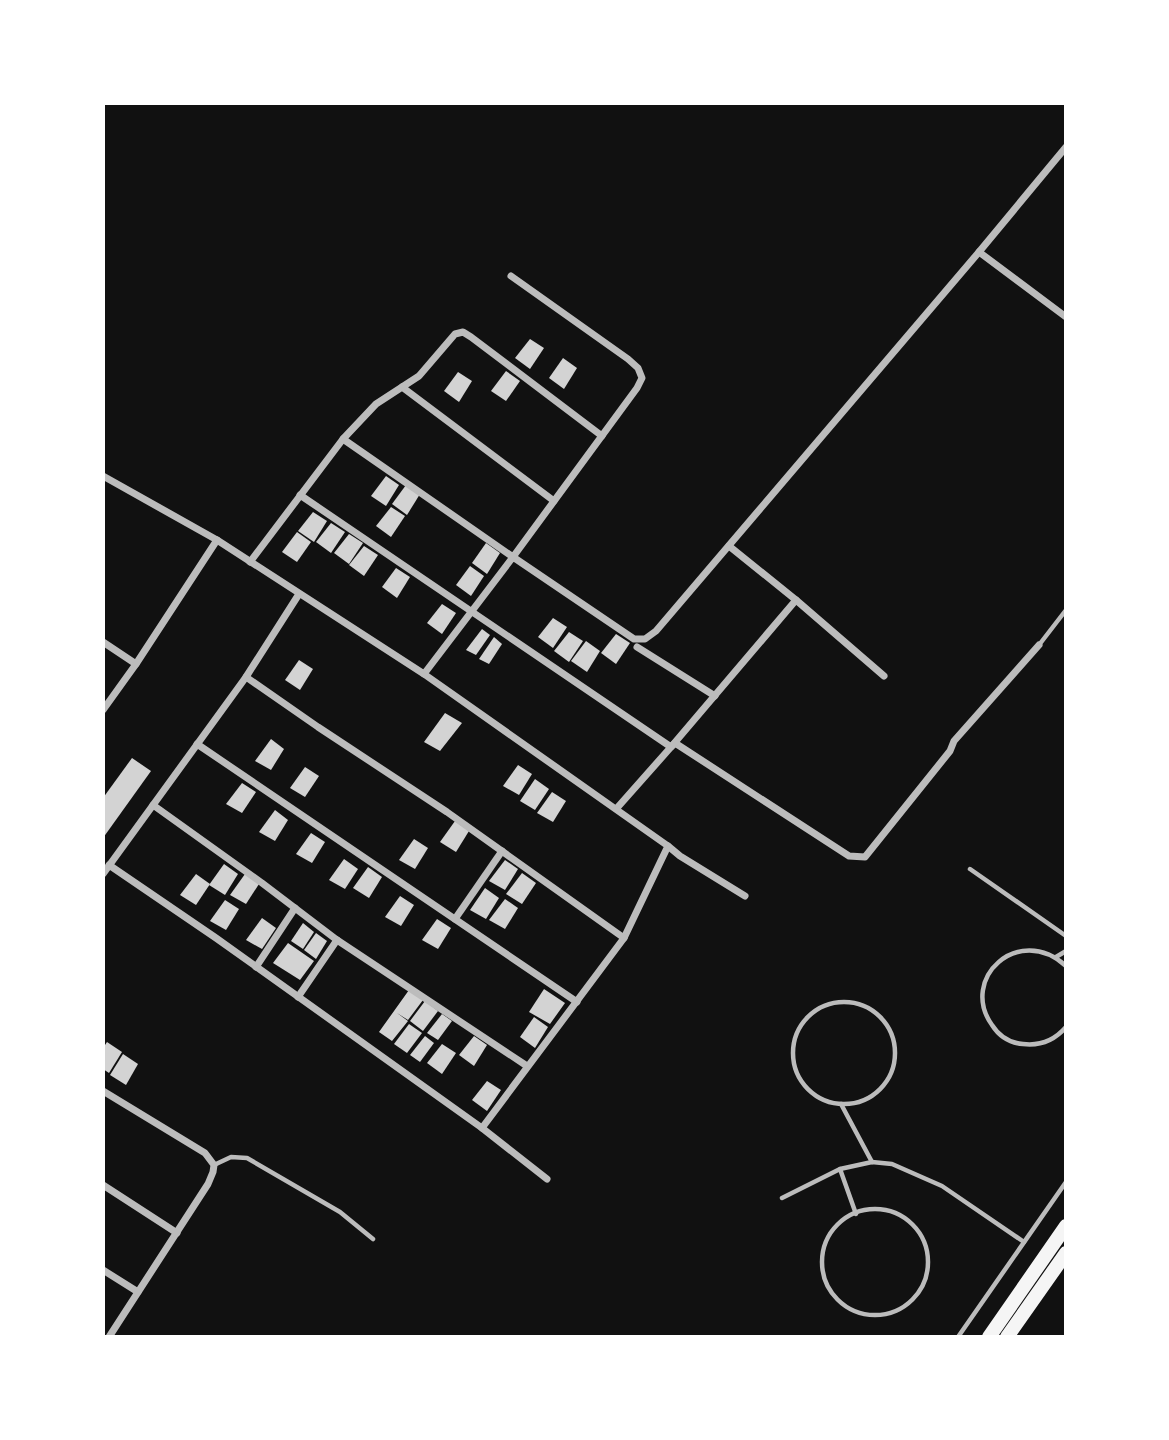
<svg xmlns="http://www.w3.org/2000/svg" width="1169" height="1440" font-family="'Space Grotesk',sans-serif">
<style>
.building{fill:#d3d3d3}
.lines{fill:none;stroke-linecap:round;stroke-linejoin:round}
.service{stroke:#bcbcbc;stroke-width:4.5}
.minor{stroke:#bcbcbc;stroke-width:7}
.trunk{stroke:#f5f5f5;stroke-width:14}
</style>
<rect width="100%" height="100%" fill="#111"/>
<g class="building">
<path d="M530,339L544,348L530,369L515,358Z"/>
<path d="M563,358L577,368L564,389L549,378Z"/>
<path d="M506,371L520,381L506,401L491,391Z"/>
<path d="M458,372L472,381L459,402L444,391Z"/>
<path d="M386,476L399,485L386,506L371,496Z"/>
<path d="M406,485L420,494L407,515L392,504Z"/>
<path d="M391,507L405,516L391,537L376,526Z"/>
<path d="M313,512L327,521L314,542L298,531Z"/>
<path d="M331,523L345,532L331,553L316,542Z"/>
<path d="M297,532L311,542L297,562L282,552Z"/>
<path d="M349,534L363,543L349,564L334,553Z"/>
<path d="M486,543L500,553L487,574L472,563Z"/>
<path d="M364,546L378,555L364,576L349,565Z"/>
<path d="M470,566L484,576L471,596L456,585Z"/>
<path d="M396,568L410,577L397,598L382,587Z"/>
<path d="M442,604L456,613L442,634L427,623Z"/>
<path d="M553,618L567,627L553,648L538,637Z"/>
<path d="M482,629L490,635L476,655L466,650Z"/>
<path d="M569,632L583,641L569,662L554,651Z"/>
<path d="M616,634L630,643L616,664L601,653Z"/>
<path d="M494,637L502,644L489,664L479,659Z"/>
<path d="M586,641L600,651L587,672L571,661Z"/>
<path d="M299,660L313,669L300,690L285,680Z"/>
<path d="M445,713L462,723L440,751L424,742Z"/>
<path d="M271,739L284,749L271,770L255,761Z"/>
<path d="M132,758L151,771L103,838V798Z"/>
<path d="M518,765L532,774L519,795L503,786Z"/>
<path d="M305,767L319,776L305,797L290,788Z"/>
<path d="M535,779L549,789L535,810L520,801Z"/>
<path d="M242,783L256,792L242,813L226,804Z"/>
<path d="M552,792L566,801L553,822L537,813Z"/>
<path d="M275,810L288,820L275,841L259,832Z"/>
<path d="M455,821L469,831L456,852L440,842Z"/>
<path d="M311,833L325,842L312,863L296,854Z"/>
<path d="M414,839L428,848L415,869L399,860Z"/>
<path d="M344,859L358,869L345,889L329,880Z"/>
<path d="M505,860L518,869L505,890L489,881Z"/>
<path d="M224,864L238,874L225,895L209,885Z"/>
<path d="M368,867L382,877L369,898L353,888Z"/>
<path d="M522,873L536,883L522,904L506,894Z"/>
<path d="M196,874L210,884L196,905L180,895Z"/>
<path d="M245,874L259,884L246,904L230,895Z"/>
<path d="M485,888L499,898L486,919L470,910Z"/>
<path d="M400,896L414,905L401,926L385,917Z"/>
<path d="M505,899L518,908L505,929L489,920Z"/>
<path d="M225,900L239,909L226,930L210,921Z"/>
<path d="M262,918L276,928L262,949L246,940Z"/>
<path d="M437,919L451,928L438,949L422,940Z"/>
<path d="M303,923L314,932L303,949L291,941Z"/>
<path d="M316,933L327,941L316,959L304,950Z"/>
<path d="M288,943L314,961L300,980L273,963Z"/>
<path d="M544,989L565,1003L550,1024L529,1012Z"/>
<path d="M409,990L423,1000L408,1020L397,1013L408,1021L392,1041L379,1032Z"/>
<path d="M425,1001L438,1011L423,1031L410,1021Z"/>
<path d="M442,1014L452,1021L438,1040L427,1033Z"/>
<path d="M534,1017L548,1027L535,1048L520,1037Z"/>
<path d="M409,1024L422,1033L407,1053L394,1044Z"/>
<path d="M425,1036L434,1043L420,1062L410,1055Z"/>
<path d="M474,1036L487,1045L474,1066L459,1055Z"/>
<path d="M107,1042L122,1052L109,1073L103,1069V1048Z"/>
<path d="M442,1044L456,1053L442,1074L427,1063Z"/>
<path d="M123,1054L138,1064L126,1085L110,1075Z"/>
<path d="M487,1081L501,1090L487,1111L472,1100Z"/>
</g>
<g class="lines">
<g class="service">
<path d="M1039,645L1066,610"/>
<path d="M970,869L1066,936"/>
<path d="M1056,957L1066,951"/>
<path d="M1066,966C1018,923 959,979 992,1025C999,1036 1010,1043 1023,1044C1040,1046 1054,1041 1066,1027"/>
<circle cx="844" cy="1053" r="51"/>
<path d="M841,1104L872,1162"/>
<path d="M214,1165L231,1157L247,1158L340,1212L373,1239"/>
<path d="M840,1169L856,1214"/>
<path d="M782,1198L840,1169L872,1162L892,1164L942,1186L1024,1242"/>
<circle cx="875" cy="1262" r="53"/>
<path d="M958,1337L1066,1182"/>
</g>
<g class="minor">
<path d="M979,252L1066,147"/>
<path d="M402,387L554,501"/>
<path d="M343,439L513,557L637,388L642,378L638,368L628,359L511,276"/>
<path d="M103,476L217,540L424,674L513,557L634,639H645L656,631L979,252L1066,317"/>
<path d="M300,495L671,747L675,743L849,856L865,857L950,751L954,741L1039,645"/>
<path d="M729,546L796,600L884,676"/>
<path d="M250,562L343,439L376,404L419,376L455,334L463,332L471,337L602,436"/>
<path d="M103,642L136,664"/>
<path d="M637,647L715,696"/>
<path d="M424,674L668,846L624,938L482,1128"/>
<path d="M246,677L318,727L447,812L624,938"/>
<path d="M103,710L136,664L217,540"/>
<path d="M197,744L577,1002"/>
<path d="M153,805L262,883L337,940L527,1066"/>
<path d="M617,808L671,747L796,600"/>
<path d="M668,846L680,856L745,896"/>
<path d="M109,865L216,938L482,1128L547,1179"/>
<path d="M103,874L246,677L299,594"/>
<path d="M455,919L502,851"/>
<path d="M256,967L295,908"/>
<path d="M298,997L337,940"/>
<path d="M103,1091L205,1153L214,1165L213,1172L208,1184L109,1337"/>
<path d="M103,1185L177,1233"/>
<path d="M103,1270L138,1292"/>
</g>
<g class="trunk">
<path d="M989,1337L1066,1226"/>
<path d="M1007,1337L1066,1253"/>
</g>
</g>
<rect width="1169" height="1440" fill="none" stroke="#ffffff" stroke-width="210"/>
</svg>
